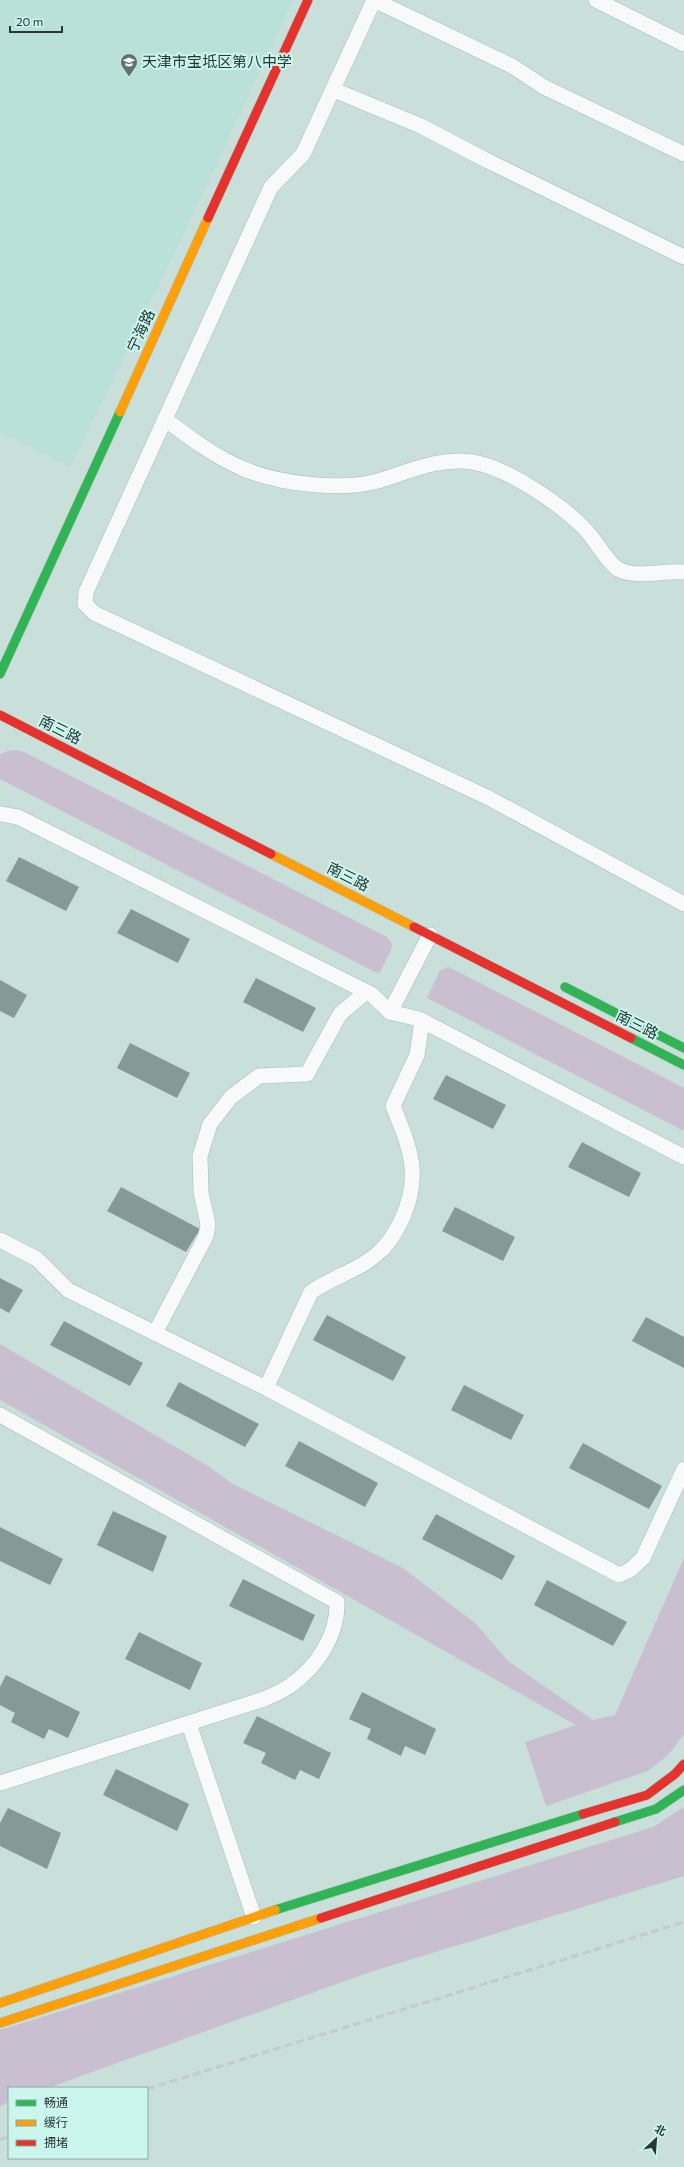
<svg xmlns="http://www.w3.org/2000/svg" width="684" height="2167" font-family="Commissioner,'Noto Sans SC',sans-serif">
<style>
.built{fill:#b9e0d9}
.green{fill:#cabfd1}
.building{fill:#879996}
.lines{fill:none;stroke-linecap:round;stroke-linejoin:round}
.street-casing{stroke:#aabdb9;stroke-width:16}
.fast-casing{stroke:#aabdb9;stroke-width:10}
.slow-casing{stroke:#aabdb9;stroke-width:10}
.jam-casing{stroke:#aabdb9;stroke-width:10}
.street{stroke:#f7faf9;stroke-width:15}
.fast{stroke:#30b455;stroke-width:9}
.slow{stroke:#ff9f0a;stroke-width:9}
.jam{stroke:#e5322d;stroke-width:9}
.rail{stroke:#c5cbcb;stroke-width:3;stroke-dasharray:8 4;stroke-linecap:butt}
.labels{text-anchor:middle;stroke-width:4;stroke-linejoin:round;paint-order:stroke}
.poi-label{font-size:15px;fill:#263734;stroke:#cbf6ee;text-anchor:start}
.street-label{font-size:15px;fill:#263734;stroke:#cbf6ee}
</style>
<rect width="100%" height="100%" fill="#c8dfda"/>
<path class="built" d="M0,0H293L186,229L70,467L0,431Z"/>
<g class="green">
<path d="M17,750L24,752L387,937L392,944L391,950L379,974L0,779V754L8,751Z"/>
<path d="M449,967L684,1088V1131L427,998L440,970Z"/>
<path d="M0,1344L208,1466L233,1484L403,1568L476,1624L508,1661L593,1720L615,1715L684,1558V1734L668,1755L648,1771L546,1806L525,1742L576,1725L0,1400Z"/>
<path d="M684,1807V1876L370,1972L48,2088H9V2102L0,2106V2030L653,1827Z"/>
</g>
<g class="building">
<path d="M19,857L79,887L66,911L6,881Z"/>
<path d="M131,909L190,939L178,963L117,933Z"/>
<path d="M256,978L316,1008L303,1032L243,1002Z"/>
<path d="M0,980L27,995L14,1018L0,1011Z"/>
<path d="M130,1043L190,1073L177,1098L117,1068Z"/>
<path d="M446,1075L506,1105L493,1129L433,1099Z"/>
<path d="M582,1142L641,1173L629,1197L568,1167Z"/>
<path d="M121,1187L200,1229L186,1252L107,1211Z"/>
<path d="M455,1207L515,1237L503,1261L442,1231Z"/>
<path d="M0,1278L23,1290L9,1313L0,1308Z"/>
<path d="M327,1315L406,1357L393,1381L313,1340Z"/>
<path d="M646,1317L684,1337V1368L632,1341Z"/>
<path d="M64,1321L143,1363L130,1386L50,1345Z"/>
<path d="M179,1382L259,1424L245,1447L166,1406Z"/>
<path d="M464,1385L524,1415L511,1440L451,1410Z"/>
<path d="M299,1441L378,1483L365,1507L285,1466Z"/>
<path d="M583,1443L662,1486L649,1509L569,1468Z"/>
<path d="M113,1511L167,1536L153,1572L97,1545Z"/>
<path d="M436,1514L515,1556L502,1580L422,1539Z"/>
<path d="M0,1527L63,1559L50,1585L0,1561Z"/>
<path d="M243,1579L315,1615L303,1641L229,1606Z"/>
<path d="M547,1580L627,1622L613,1646L534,1605Z"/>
<path d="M139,1632L202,1663L190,1690L125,1659Z"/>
<path d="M6,1675L80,1712L68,1738L49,1729L44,1739L11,1722L15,1713L0,1705V1687Z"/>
<path d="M362,1692L436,1729L425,1755L405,1746L401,1756L367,1739L371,1729L349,1719Z"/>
<path d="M257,1716L331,1753L319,1779L300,1770L295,1780L261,1763L266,1753L243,1743Z"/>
<path d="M116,1769L189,1804L177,1831L103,1795Z"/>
<path d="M8,1808L61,1833L47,1869L0,1846V1823Z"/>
</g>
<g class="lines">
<g class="street-casing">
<g id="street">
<path d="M374,0L303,154L271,187L86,592L85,604L94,613L489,798L684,904"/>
<path d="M374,0L512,66L544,87L684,154"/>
<path d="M596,0L684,44"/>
<path d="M334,90L421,126L484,159L684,257"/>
<path d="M165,419C190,438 215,457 244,469C279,484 341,491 378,481C408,472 439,457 472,462C506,467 559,503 583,527C593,536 608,563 618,569C636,579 664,570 684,572"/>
<path d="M0,814L18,817L371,994L390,1012L419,1019L684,1157"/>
<path d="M390,1012L430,935"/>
<path d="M0,1240L37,1259L68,1290L266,1388L619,1575L630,1570L643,1558L684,1469"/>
<path d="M155,1333L206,1236L208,1224L201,1193L200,1156L210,1124L231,1097L259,1076L307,1074L340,1014L366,992"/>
<path d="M266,1388L311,1292C332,1277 358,1271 377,1254C388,1245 396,1232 402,1219C422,1175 410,1148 393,1106L417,1055L422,1021"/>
<path d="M0,1415L337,1602C338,1634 318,1666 291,1685C283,1691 273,1695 264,1699L0,1783"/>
<path d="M189,1724L254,1917"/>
</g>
</g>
<g class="fast-casing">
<g id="fast">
<path d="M0,674L120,412"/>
<path d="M565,987L684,1048"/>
<path d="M631,1038L684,1065"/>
<path d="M615,1822L656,1809L684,1790"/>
<path d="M275,1910L583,1814"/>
</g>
</g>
<g class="slow-casing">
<g id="slow">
<path d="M120,412L208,218"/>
<path d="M271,854L414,927"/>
<path d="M0,2003L275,1910"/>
<path d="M0,2023L321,1918"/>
</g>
</g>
<g class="jam-casing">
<g id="jam">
<path d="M208,218L308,0"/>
<path d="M0,715L271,854"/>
<path d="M414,927L631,1038"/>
<path d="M583,1814L647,1795L675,1774L684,1764"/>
<path d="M321,1918L615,1822"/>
</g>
</g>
<use href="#street" class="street"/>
<use href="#fast" class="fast"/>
<use href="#slow" class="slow"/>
<use href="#jam" class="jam"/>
<g class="rail">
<path d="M147,2089L684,1922"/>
<path d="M0,2140L9,2136"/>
</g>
</g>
<defs>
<g id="school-pin" transform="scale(0.9)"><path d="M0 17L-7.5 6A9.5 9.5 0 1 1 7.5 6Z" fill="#5f726e" stroke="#cbf6ee"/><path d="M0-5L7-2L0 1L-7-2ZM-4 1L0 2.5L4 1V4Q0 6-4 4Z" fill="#fff"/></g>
</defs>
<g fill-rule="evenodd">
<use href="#school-pin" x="129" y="62"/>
</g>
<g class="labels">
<g class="poi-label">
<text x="142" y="67">天津市宝坻区第八中学</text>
</g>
<g class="street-label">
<text transform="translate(141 331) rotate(-65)" y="5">宁海路</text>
<text transform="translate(60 730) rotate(27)" y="5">南三路</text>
<text transform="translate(348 877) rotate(27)" y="5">南三路</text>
<text transform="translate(637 1025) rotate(27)" y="5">南三路</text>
</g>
</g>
<rect x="8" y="2087" width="140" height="72" fill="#cbf6ee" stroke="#89aaa4"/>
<rect x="16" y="2100" width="20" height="6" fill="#30b455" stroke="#89aaa4"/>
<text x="44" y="2107" font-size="12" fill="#263734">畅通</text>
<rect x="16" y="2120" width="20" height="6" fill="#ff9f0a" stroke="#89aaa4"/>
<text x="44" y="2127" font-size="12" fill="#263734">缓行</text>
<rect x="16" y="2140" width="20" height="6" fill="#e5322d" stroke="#89aaa4"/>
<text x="44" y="2147" font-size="12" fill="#263734">拥堵</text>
<g transform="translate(656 2139) rotate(26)" stroke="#cbf6ee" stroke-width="3" paint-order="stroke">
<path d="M0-3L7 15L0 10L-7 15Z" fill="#263734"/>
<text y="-6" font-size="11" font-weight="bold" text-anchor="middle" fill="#263734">北</text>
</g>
<path d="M10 26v6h52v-6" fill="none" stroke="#263734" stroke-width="2"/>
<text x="16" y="26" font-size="12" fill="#263734" stroke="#cbf6ee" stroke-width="3" paint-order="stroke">20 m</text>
</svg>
